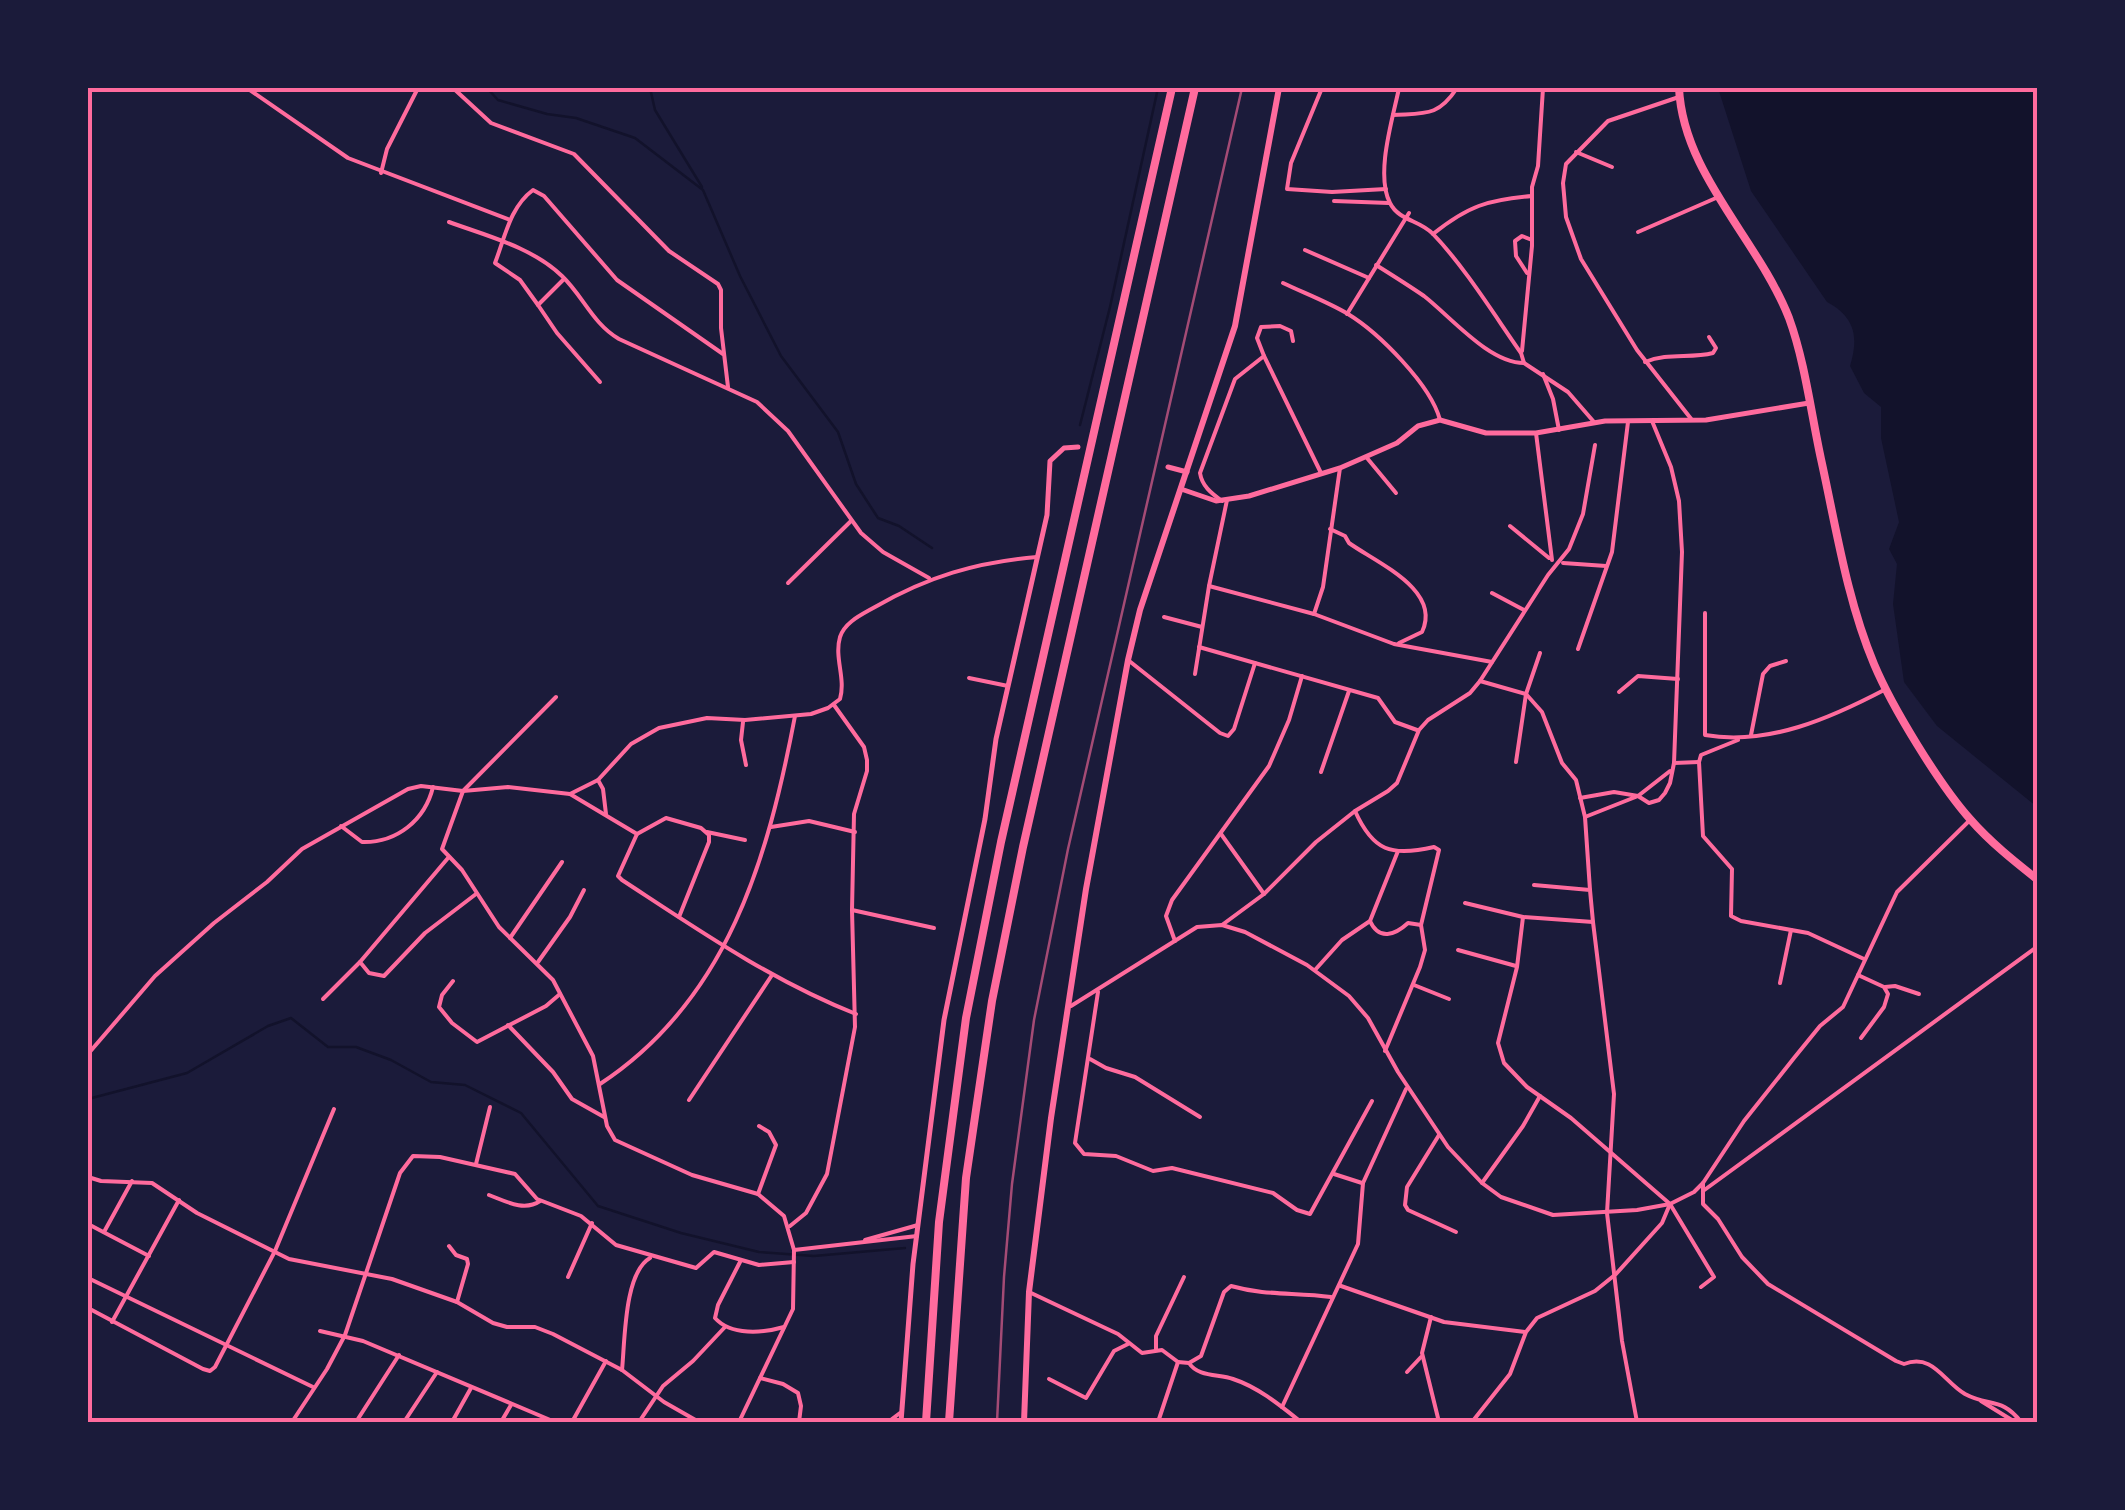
<svg xmlns="http://www.w3.org/2000/svg" width="2125" height="1510" font-family="Ubuntu,sans-serif">
<style>
.water{fill:#12122b}
.lines{fill:none;stroke-linecap:round;stroke-linejoin:round}
.stream{stroke:#12122b;stroke-width:2.5}
.minor{stroke:#ff6b9d;stroke-width:4}
.tertiary{stroke:#ff6b9d;stroke-width:5}
.secondary{stroke:#ff6b9d;stroke-width:6}
.primary{stroke:#ff6b9d;stroke-width:8}
.motorway{stroke:#ff6b9d;stroke-width:8}
.rail{stroke:#a44b75;stroke-width:2.5}
.neatline{fill:none;stroke:#ff6b9d;stroke-width:4}
</style>
<rect width="100%" height="100%" fill="#1b1b3a"/>
<path class="water" d="M1718,88H2037V807L1937,726L1904,682L1893,604L1897,564L1889,549L1899,522L1881,438V407L1864,393L1850,366C1859,337 1855,317 1827,302L1751,191Z"/>
<g class="lines">
<g class="stream">
<path d="M487,88L498,100L547,114L576,118L635,138L703,190L740,276L781,356L838,432L856,484L878,518L899,526L932,548"/>
<path d="M650,88L655,110L702,187"/>
<path d="M1080,425L1110,307L1158,88"/>
<path d="M88,1099L187,1073L268,1026L291,1018L328,1047H356L391,1060L431,1082L465,1085L521,1113L598,1206L681,1233L759,1252L814,1256L905,1248"/>
</g>
<g class="minor">
<path d="M247,88L348,158L510,220"/>
<path d="M453,88L491,123L574,154L669,251L718,284L721,290V328L728,387"/>
<path d="M1322,88L1291,163L1287,189L1332,192L1386,189"/>
<path d="M1399,88C1393,118 1375,174 1390,203C1399,221 1420,220 1433,234C1464,266 1495,316 1521,353L1524,363L1568,392L1594,422"/>
<path d="M1679,97L1608,121L1566,164L1563,183L1566,217L1581,259L1637,350L1692,420"/>
<path d="M1393,115C1425,113 1438,117 1457,88"/>
<path d="M1576,152L1612,167"/>
<path d="M381,173L387,149L418,88"/>
<path d="M1334,201L1389,203"/>
<path d="M449,222C487,236 532,247 562,276C583,296 593,324 619,339L757,402L788,431L861,533L883,552L929,578"/>
<path d="M1638,232L1716,198"/>
<path d="M1433,234C1468,206 1487,200 1532,196"/>
<path d="M1305,250L1369,278"/>
<path d="M1376,265C1392,275 1408,285 1424,296C1451,317 1489,363 1524,363"/>
<path d="M1527,273L1516,256L1515,241L1522,236L1532,240"/>
<path d="M564,279L538,305L557,333L600,382"/>
<path d="M1283,283C1304,293 1328,302 1348,314C1379,333 1431,385 1440,420"/>
<path d="M538,305L520,280L495,263C505,237 510,207 533,190L544,196L617,280L723,354"/>
<path d="M1347,314L1409,213"/>
<path d="M1522,351L1532,246V187L1538,166L1543,88"/>
<path d="M1264,356L1321,473"/>
<path d="M1645,362C1668,352 1690,359 1713,353L1716,348L1709,337"/>
<path d="M1543,374L1553,399L1559,430"/>
<path d="M1536,433L1552,560"/>
<path d="M1367,458L1396,493"/>
<path d="M1222,501C1211,493 1202,486 1200,473L1235,379L1264,356L1257,338L1261,327L1280,326L1291,331L1293,341"/>
<path d="M1510,526L1549,558"/>
<path d="M1330,529L1345,536L1349,543C1377,563 1442,590 1422,632L1399,643"/>
<path d="M1563,563L1606,566"/>
<path d="M788,583L851,521"/>
<path d="M1209,586L1314,614L1394,644L1492,662"/>
<path d="M1492,593L1524,610"/>
<path d="M1705,613V735C1768,746 1831,718 1886,689"/>
<path d="M1314,614L1323,587L1340,468"/>
<path d="M1164,617L1202,627"/>
<path d="M1199,647L1378,698L1395,722L1417,730"/>
<path d="M1578,649L1612,552L1628,422"/>
<path d="M1128,660L1220,733L1228,736L1234,729L1255,663"/>
<path d="M1195,674L1209,586L1227,500"/>
<path d="M969,678L1008,686"/>
<path d="M1480,681L1526,694L1542,712L1562,763L1576,780L1585,817L1590,890"/>
<path d="M1619,692L1638,676L1678,679"/>
<path d="M556,697L463,791L442,849L462,870L499,927L553,980L593,1056L607,1126L615,1140L692,1175L758,1194L784,1216L794,1250L793,1309L739,1422"/>
<path d="M743,722L741,740L746,765"/>
<path d="M1751,735L1763,674L1770,666L1786,661"/>
<path d="M1738,740L1701,755L1699,762L1703,836L1732,869L1731,916L1741,921L1808,933L1864,959"/>
<path d="M1516,762L1526,694L1540,653"/>
<path d="M1674,763L1699,762"/>
<path d="M1321,772L1349,691"/>
<path d="M598,780L603,789L606,814"/>
<path d="M570,794L637,834L618,876L622,880C697,929 772,981 856,1014"/>
<path d="M1580,798L1614,792L1638,796L1670,771"/>
<path d="M1355,811C1373,851 1391,857 1434,847L1439,850L1421,925L1425,950L1420,967L1385,1051"/>
<path d="M1585,817L1638,796L1649,803L1659,800L1665,793L1670,783L1674,763L1682,552L1679,501L1671,467L1652,421"/>
<path d="M341,826L362,842C397,843 425,820 433,787"/>
<path d="M771,827L809,821L855,832"/>
<path d="M707,832L745,840"/>
<path d="M637,834L666,818L701,828L709,835V842L679,917"/>
<path d="M1221,834L1264,894"/>
<path d="M448,858L360,962L369,973L384,976L425,933L476,894"/>
<path d="M1465,903L1523,917L1593,922L1590,890L1534,885"/>
<path d="M852,910L934,928"/>
<path d="M1523,917L1517,967L1498,1043L1504,1063L1527,1087L1571,1118L1670,1204L1714,1277L1701,1287"/>
<path d="M1370,921C1379,941 1395,935 1408,923L1421,925"/>
<path d="M1593,922L1614,1094L1607,1213L1622,1341L1637,1422"/>
<path d="M1222,925L1264,894L1316,842L1355,811L1388,791L1397,783L1419,730L1428,720L1470,693L1480,681L1548,575L1569,549L1583,514L1595,445"/>
<path d="M510,938L562,862"/>
<path d="M1175,941L1166,916L1172,900L1269,766L1289,720L1302,676"/>
<path d="M1458,950L1516,966"/>
<path d="M538,962L570,917L584,890"/>
<path d="M1315,970L1342,940L1370,921L1398,851"/>
<path d="M1858,975L1884,987L1888,994L1884,1007L1861,1038"/>
<path d="M453,981L442,995L439,1007L452,1023L477,1042L546,1006L560,994"/>
<path d="M1780,983L1791,930"/>
<path d="M1414,985L1449,999"/>
<path d="M1885,987L1895,986L1919,994"/>
<path d="M1098,992L1075,1143L1084,1154L1116,1156L1153,1171L1172,1168L1273,1193L1297,1210L1310,1214L1372,1101"/>
<path d="M323,999L360,962"/>
<path d="M1071,1006L1197,927L1222,925L1245,932L1307,965L1349,996L1368,1018L1398,1072L1448,1147L1482,1183L1501,1197L1553,1215L1637,1210L1670,1204L1694,1192L1703,1183L1744,1121L1794,1058L1820,1026L1843,1007L1897,892L1970,820"/>
<path d="M508,1025L553,1072L572,1099L604,1117"/>
<path d="M88,1054L155,976L214,923L267,882L302,849L408,789L421,786L463,791L508,787L570,794L598,780L631,744L659,728L707,718L745,720L811,714L828,708L840,699C846,678 834,658 840,637C845,622 861,615 875,607C927,577 976,562 1037,557"/>
<path d="M1090,1059L1106,1068L1135,1077L1200,1117"/>
<path d="M600,1084C728,1000 768,858 795,716"/>
<path d="M689,1100L772,975"/>
<path d="M1439,1135L1407,1187L1405,1205L1408,1210L1456,1232"/>
<path d="M476,1164L490,1107"/>
<path d="M1334,1174L1362,1183"/>
<path d="M88,1177L101,1181L152,1183L197,1213L289,1259L392,1279L457,1302L493,1323L507,1327H535L553,1334L622,1370L664,1402L699,1422"/>
<path d="M1482,1183L1523,1126L1540,1096"/>
<path d="M1703,1183V1204L1718,1219L1742,1257L1768,1284L1896,1361L1904,1364C1933,1353 1943,1381 1965,1394C1989,1407 2002,1397 2021,1422"/>
<path d="M1703,1191L2038,946"/>
<path d="M758,1194L776,1145L769,1132L759,1126"/>
<path d="M489,1195C505,1201 524,1212 540,1201"/>
<path d="M88,1224L149,1256"/>
<path d="M790,1226L806,1213L827,1174L855,1027L852,910L854,814L867,771V760L864,747L834,705"/>
<path d="M104,1232L132,1181"/>
<path d="M865,1240L918,1225"/>
<path d="M449,1246L456,1255L467,1259L468,1264L457,1302"/>
<path d="M794,1250L917,1236"/>
<path d="M740,1262L718,1305L715,1318C731,1336 763,1333 784,1327"/>
<path d="M568,1277L592,1223"/>
<path d="M88,1278L313,1387"/>
<path d="M1341,1286L1444,1322L1525,1332"/>
<path d="M1029,1292L1118,1334L1142,1353L1162,1350L1178,1362"/>
<path d="M88,1308L203,1369L210,1371L215,1367L275,1251L334,1109"/>
<path d="M1431,1317L1422,1353L1438,1418"/>
<path d="M112,1322L179,1200"/>
<path d="M320,1331L363,1341L555,1422"/>
<path d="M1156,1349V1336L1184,1277"/>
<path d="M1178,1362L1189,1363L1201,1356L1224,1292L1231,1286C1266,1296 1296,1292 1331,1297"/>
<path d="M1189,1363C1198,1377 1218,1374 1233,1379C1258,1387 1281,1406 1301,1422"/>
<path d="M622,1370C625,1341 624,1273 650,1258"/>
<path d="M1407,1372L1421,1357"/>
<path d="M760,1378L783,1384L798,1393L801,1406L799,1422"/>
<path d="M1049,1379L1086,1398L1114,1351L1128,1344"/>
<path d="M1981,1401L2015,1422"/>
<path d="M1282,1407L1358,1244L1363,1183L1406,1089"/>
<path d="M292,1422L327,1369L345,1335L400,1173L413,1156L440,1157L515,1174L537,1199L581,1216L616,1245L696,1268L714,1252L759,1265L794,1262"/>
<path d="M356,1422L399,1355"/>
<path d="M404,1422L437,1372"/>
<path d="M452,1422L471,1388"/>
<path d="M501,1422L511,1405"/>
<path d="M572,1422L606,1361"/>
<path d="M639,1422L663,1386L693,1361L725,1327"/>
<path d="M888,1422L900,1413"/>
<path d="M1158,1422L1178,1362"/>
<path d="M1472,1422L1510,1374L1526,1332L1537,1318L1595,1291L1616,1274L1662,1223L1670,1204"/>
</g>
<g class="tertiary">
<path d="M1168,467L1187,472"/>
<path d="M1181,489L1216,501L1249,496L1340,468L1397,443L1418,426L1440,420L1486,433H1536L1605,421L1706,420L1809,403"/>
<path d="M901,1422L913,1264L944,1020L985,819L996,739L1047,515L1050,461L1064,448L1078,447"/>
</g>
<path class="secondary" d="M1024,1422L1029,1292L1051,1118L1086,889L1128,660L1140,610L1235,326L1279,88"/>
<path class="primary" d="M1679,88C1683,174 1758,239 1789,318C1805,362 1811,413 1821,459C1836,527 1847,600 1874,664C1892,707 1939,784 1970,819C1990,842 2014,861 2038,880"/>
<g class="motorway">
<path d="M926,1422L939,1222L966,1018L1001,842L1172,88"/>
<path d="M949,1422L966,1178L992,1001L1023,847L1195,88"/>
</g>
<path class="rail" d="M997,1422L1004,1277L1012,1184L1034,1020L1068,849L1242,88"/>
</g>
<rect width="2125" height="1510" fill="none" stroke="#1b1b3a" stroke-width="180"/>
<rect x="90" y="90" width="1945" height="1330" class="neatline"/>
</svg>
